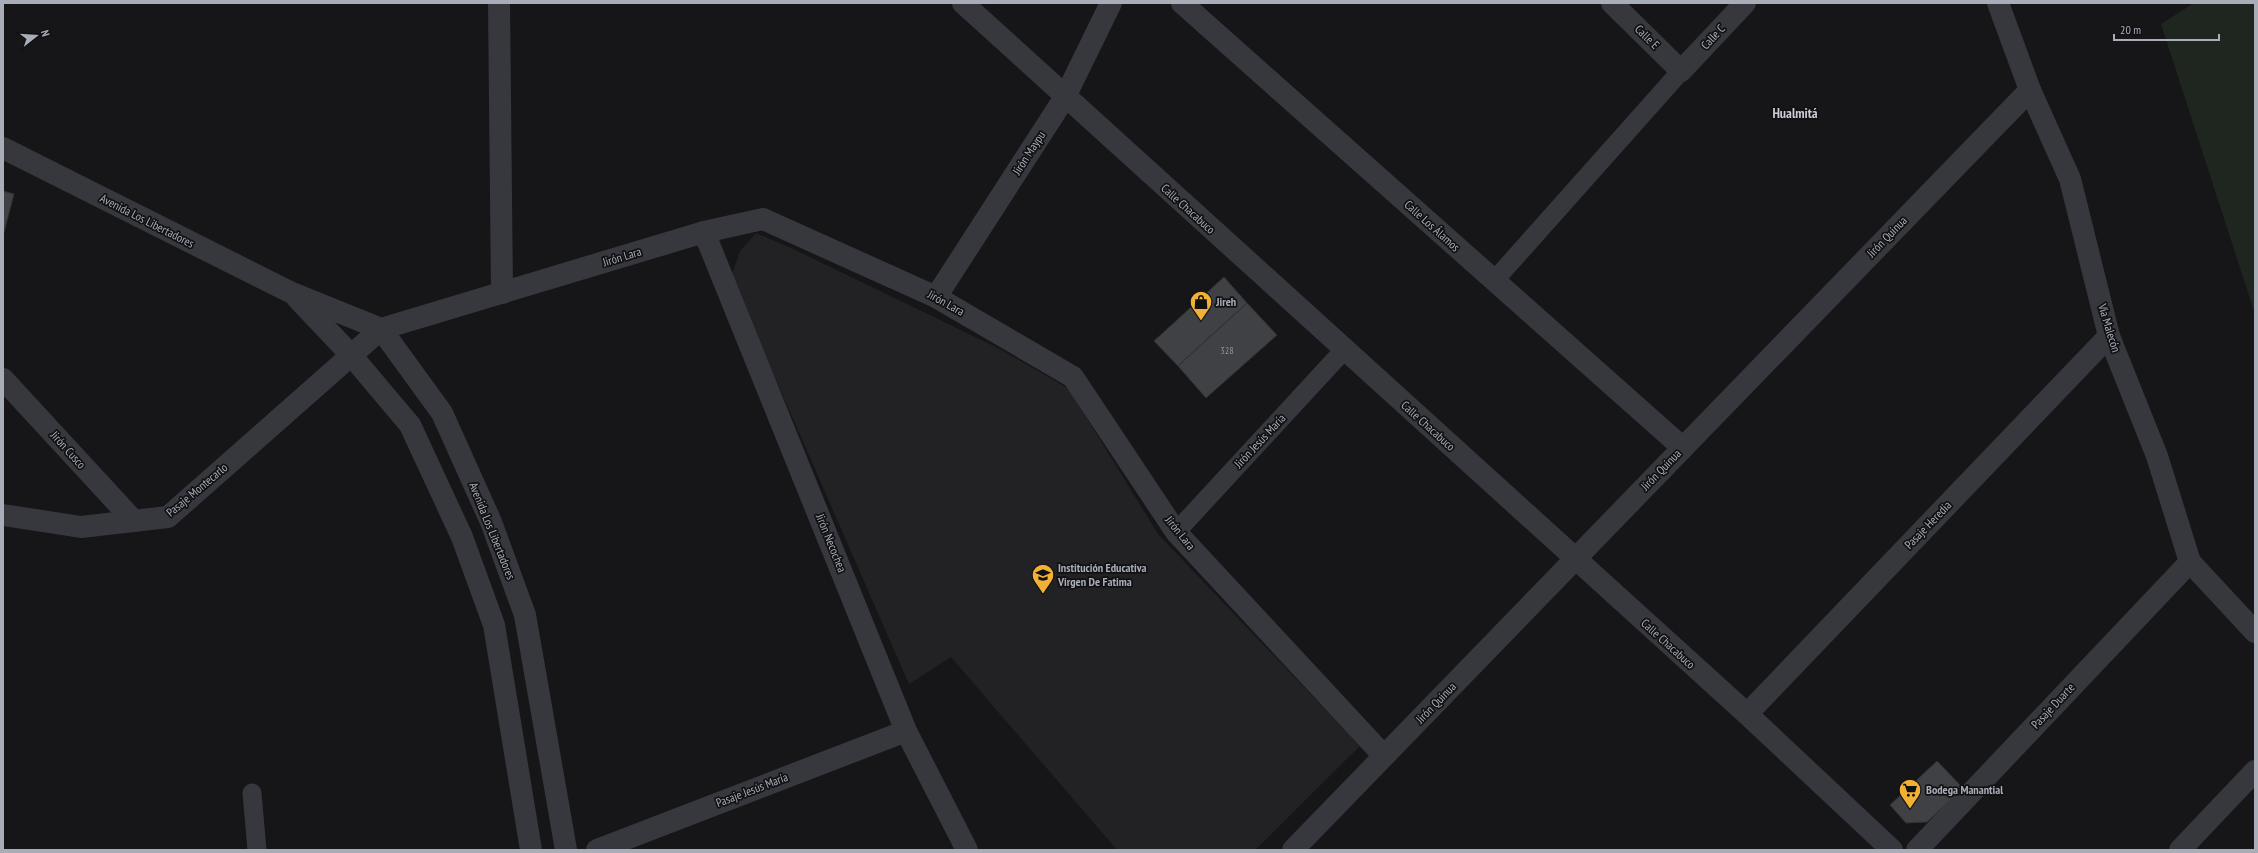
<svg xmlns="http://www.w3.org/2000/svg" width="2258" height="853" font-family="'PT Sans Narrow',sans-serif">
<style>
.built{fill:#222225}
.green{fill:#1e261f}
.building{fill:#404145;stroke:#303034}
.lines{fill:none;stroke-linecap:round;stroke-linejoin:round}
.service{stroke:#37383d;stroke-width:19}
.minor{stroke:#37383d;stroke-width:22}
.tertiary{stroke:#37383d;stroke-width:22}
.labels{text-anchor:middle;stroke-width:3.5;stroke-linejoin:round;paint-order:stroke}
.number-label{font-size:10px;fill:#8e929b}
.street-label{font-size:12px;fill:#a8adb8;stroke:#111113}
.poi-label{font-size:12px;font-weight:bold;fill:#a8adb8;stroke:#111113;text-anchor:start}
.quarter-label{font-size:14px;font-weight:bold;fill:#c9ccd4;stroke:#111113}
</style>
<rect width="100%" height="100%" fill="#161618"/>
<path class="built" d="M756,233L789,247L1000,349L1069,389L1158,534L1360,746L1255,850H1117L951,657L909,684L731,277L740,251Z"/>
<path class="green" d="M2194,3H2255V314L2161,24Z"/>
<g class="building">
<path d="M3,191L14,194L3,236Z"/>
<path d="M1224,277L1247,303L1178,366L1154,341Z"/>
<path d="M1247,303L1277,335L1206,398L1178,366Z"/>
<path d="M1937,761L1963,788L1927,822L1906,823L1890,805Z"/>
</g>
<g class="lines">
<g class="service">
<path d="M1494,281L1681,71"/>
<path d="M1176,532L1344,350"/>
<path d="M252,793L257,850"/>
</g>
<g class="minor">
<path d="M499,3L502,293"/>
<path d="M963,3L1747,714L1892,850"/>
<path d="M1182,3L1683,448"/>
<path d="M1612,3L1681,71L1745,3"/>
<path d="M704,232L906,731L967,850"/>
<path d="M936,297L1065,97L1111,3"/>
<path d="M3,379L134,521"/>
<path d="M3,515L81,527L168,517L381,329L704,232L763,219L936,297L1073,377L1176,532L1384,756"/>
<path d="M1747,714L2109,336"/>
<path d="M597,850L906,731"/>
<path d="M1293,850L2030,90"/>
<path d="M1917,850L2190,562"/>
<path d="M2180,850L2255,771"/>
</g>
<g class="tertiary">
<path d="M1998,3L2030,90L2070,179L2109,336L2157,456L2190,562L2255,632"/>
<path d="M3,148L292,293L381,329L442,413L491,522L525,615L566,850"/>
<path d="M297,298L351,355L410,425L462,537L494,625L531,850"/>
</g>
</g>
<defs>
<g id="shop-pin" transform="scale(1.15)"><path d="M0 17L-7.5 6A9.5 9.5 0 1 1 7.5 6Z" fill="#f2b134" stroke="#111113"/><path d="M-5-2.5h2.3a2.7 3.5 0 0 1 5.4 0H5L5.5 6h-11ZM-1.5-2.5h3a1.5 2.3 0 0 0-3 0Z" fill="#111"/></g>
<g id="school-pin" transform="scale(1.15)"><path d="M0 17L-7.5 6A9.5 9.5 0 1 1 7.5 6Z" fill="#f2b134" stroke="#111113"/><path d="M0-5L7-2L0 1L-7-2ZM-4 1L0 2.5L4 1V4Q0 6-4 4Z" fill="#111"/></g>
<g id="supermarket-pin" transform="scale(1.15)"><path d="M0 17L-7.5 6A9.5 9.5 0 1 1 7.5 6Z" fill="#f2b134" stroke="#111113"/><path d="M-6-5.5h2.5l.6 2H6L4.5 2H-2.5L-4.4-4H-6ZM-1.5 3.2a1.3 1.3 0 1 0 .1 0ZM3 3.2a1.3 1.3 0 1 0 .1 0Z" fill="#111"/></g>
</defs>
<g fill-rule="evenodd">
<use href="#shop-pin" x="1201" y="302"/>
<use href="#school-pin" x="1043" y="575"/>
<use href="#supermarket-pin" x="1910" y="790"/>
</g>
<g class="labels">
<g class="number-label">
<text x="1227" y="354">328</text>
</g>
<g class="street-label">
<text transform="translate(1647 37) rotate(44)" y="4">Calle E</text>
<text transform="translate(1713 37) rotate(-47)" y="4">Calle C</text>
<text transform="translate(1029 153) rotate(-57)" y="4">Jirón Maypu</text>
<text transform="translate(1188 209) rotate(42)" y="4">Calle Chacabuco</text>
<text transform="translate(147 221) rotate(27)" y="4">Avenida Los Libertadores</text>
<text transform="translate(1432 226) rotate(42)" y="4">Calle Los Álamos</text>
<text transform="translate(1887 237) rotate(-46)" y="4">Jirón Quinua</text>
<text transform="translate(622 257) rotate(-17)" y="4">Jirón Lara</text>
<text transform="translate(946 303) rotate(29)" y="4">Jirón Lara</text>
<text transform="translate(2109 328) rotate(73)" y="4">Vía Malecón</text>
<text transform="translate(1428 426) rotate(42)" y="4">Calle Chacabuco</text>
<text transform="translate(1260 441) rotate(-47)" y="4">Jirón Jesús María</text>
<text transform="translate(68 450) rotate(48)" y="4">Jirón Cusco</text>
<text transform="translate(1661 470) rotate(-46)" y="4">Jirón Quinua</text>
<text transform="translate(197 490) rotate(-40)" y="4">Pasaje Montecarlo</text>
<text transform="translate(1928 525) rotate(-46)" y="4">Pasaje Heredia</text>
<text transform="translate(492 531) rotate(68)" y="4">Avenida Los Libertadores</text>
<text transform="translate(1180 533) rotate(51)" y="4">Jirón Lara</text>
<text transform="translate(831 543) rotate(68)" y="4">Jirón Necochea</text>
<text transform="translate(1668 644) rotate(42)" y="4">Calle Chacabuco</text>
<text transform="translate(1436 703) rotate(-46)" y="4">Jirón Quinua</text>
<text transform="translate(2053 706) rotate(-47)" y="4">Pasaje Duarte</text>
<text transform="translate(752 790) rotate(-21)" y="4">Pasaje Jesús María</text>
</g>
<g class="poi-label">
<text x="1216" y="306">Jireh</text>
<text x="1058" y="572">Institución Educativa<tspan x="1058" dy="14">Virgen De Fatima</tspan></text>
<text x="1926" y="794">Bodega Manantial</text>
</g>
<g class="quarter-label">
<text x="1795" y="118">Hualmitá</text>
</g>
</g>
<rect width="2258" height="853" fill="none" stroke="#a8adb8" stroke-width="8"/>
<g transform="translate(36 36) rotate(73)" stroke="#111113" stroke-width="3" paint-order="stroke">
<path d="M0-3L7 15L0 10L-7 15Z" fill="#a8adb8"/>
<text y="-6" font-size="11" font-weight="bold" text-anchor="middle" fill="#a8adb8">N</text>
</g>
<path d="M2114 34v6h105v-6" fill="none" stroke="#a8adb8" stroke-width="2"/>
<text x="2120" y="34" font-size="12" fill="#a8adb8" stroke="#111113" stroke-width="3" paint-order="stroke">20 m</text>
</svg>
